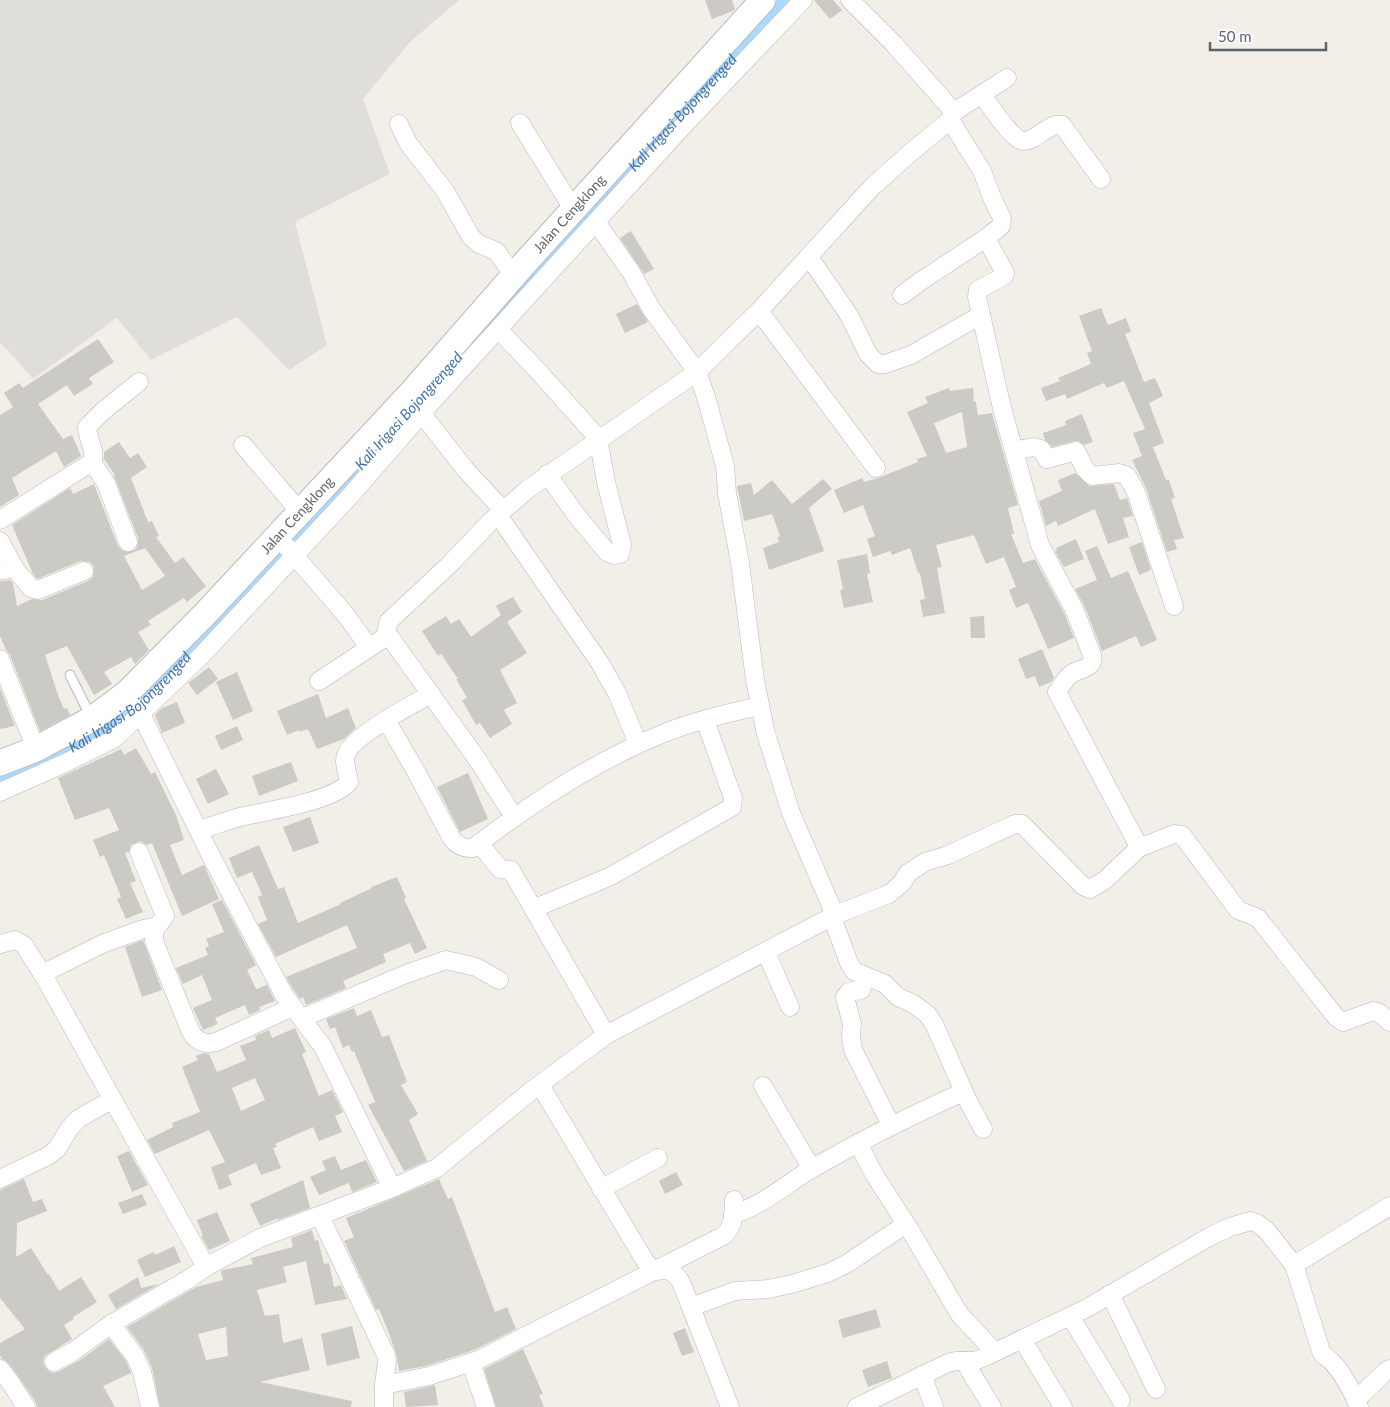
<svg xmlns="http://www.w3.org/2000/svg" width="1390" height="1407" font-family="Lato,sans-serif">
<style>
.industrial{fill:#e0deda}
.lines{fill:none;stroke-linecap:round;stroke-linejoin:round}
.canal{stroke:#aadaff;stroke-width:16}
.building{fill:#cccac5;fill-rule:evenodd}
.service-casing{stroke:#b5b8bc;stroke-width:11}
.minor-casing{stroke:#b5b8bc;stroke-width:19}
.secondary-casing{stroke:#b6babf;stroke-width:27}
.service{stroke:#fff;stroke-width:9}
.minor{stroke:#fff;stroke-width:18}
.secondary{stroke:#fff;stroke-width:25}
.labels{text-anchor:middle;stroke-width:4;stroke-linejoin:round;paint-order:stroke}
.street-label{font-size:14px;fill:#5f6368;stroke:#fff}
.water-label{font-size:15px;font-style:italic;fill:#4174aa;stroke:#fff}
</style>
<rect width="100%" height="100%" fill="#f1efe8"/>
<path class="industrial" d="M0,0H459L410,42L363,99L390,174L295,222L327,345L289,370L237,317L151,360L117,318L33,379L0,342Z"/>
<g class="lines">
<g class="canal">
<path id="s1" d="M433,386L786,0"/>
<path id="s2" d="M0,782L27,772L82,742L138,706L166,679L381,443"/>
</g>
</g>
<g class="building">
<path d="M705,0H732L735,9L733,11L712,19Z"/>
<path d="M814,0H833L842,10L830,19Z"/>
<path d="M631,231L654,269L644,274L620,238Z"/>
<path d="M637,304L648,322L625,333L616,314Z"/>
<path d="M1101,308L1108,325L1126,318L1131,332L1125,334L1144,382L1155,378L1163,396L1149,403L1164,443L1153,447L1166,480H1169L1175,498L1171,499L1184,538L1174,540L1177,549L1167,552L1146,488L1132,460L1142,456L1133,433L1145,429L1124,381L1107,388L1104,383L1067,399L1065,394L1046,401L1041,388L1060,381L1058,378L1091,364L1087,353L1092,351L1079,316Z"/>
<path d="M98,339L114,362L89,378L93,384L74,396L67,385L38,404L63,439L72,435L81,456L64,467L56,451L12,478L19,495L0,507V415L13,407L4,393L19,383L23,388Z"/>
<path d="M949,388L950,391L973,388L974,402H976L978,415L992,413L1018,505L1008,508L1014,534H1011L1023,563L1035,559L1065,615L1074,638L1048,649L1028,603L1016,608L1009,590L1016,587L1004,557L986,564L974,535L936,545L942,567L937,568L945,613L923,617L920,600L925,599L920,573H918L910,548L892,555L890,551L873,557L867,539L875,536L863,505L844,513L834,490L862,478L864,482L878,478L918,462L917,459L927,456L907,412L928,403L925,397ZM962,412L967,447L946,453L934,423Z"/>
<path d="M1082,414L1093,442L1084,445L1078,441H1074L1052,447L1045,440L1043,433L1066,425L1065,421Z"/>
<path d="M119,442L130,458L138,453L147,467L131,478L148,522L152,521L159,536L156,537L175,563L183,557L206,586L187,602L184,598L148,621L151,625L138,632L149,650L135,664L131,657L104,672L112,684L94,695L67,646L45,655L58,695L64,709L67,708L70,715L40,731L10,655L6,650L0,636V581L10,580L13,583L17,606L32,599L42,600L88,581L93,577L94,567L90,562L80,561L37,579L33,574L12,525L70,488L73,494L94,484L118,546L122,550L127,552L136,549L138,544V538L114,476L115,475L104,459V452ZM145,548L165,576L142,590L124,556Z"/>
<path d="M1075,473L1089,486L1114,484L1120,500L1127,498L1133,516L1123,518L1129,537L1108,544L1095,509L1058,526L1056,521L1046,526L1039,501L1062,491L1058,480Z"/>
<path d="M823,479L832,489L809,508L824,551L769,570L763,548L779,542L777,537L780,536L772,514L744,521L737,486L751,483L754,495L772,480L792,504Z"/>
<path d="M1076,539L1084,559L1064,567L1055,551L1057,550L1056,548Z"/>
<path d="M1142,542L1151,570L1139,575L1129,547Z"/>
<path d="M1097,546L1111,578L1128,571L1157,640L1141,647L1136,636L1102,651L1085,607L1075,589L1097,580L1085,551Z"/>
<path d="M867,554L870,573L867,574L873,602L844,608L840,590L843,589L837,560Z"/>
<path d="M513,597L522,612L507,622L527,653L500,670L517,703L504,710L512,724L490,738L480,723L476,725L462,700L467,698L456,679H458L441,654L438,656L422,631L446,616L451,624L459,619L471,637L501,615L496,606Z"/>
<path d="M984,616L985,638H971L970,617Z"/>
<path d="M1042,649L1054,678L1051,682L1039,687L1035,676L1026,679L1018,659Z"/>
<path d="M209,667L218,679L197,695L188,683Z"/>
<path d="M237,672L253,711L233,720L216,682Z"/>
<path d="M0,688L15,726L0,729Z"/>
<path d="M318,694L326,718L348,708L356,728L344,739L317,749L308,729L300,732L299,730L287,735L277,711Z"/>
<path d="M177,702L185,723L162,733L155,715L162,708Z"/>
<path d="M237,726L243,740L221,750L215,736Z"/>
<path d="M136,748L151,774L155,772L176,815L184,840L170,845L182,875L204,865L219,899L182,916L152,843L147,845L140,841L131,845L129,852L125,853L136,881L130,883L143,912L126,919L117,899L121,897L104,855L100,857L93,840L119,830L109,808L75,820L58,778L121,749L124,755Z"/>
<path d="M291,762L298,781L259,796L252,776Z"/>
<path d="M216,769L229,794L208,804L196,779Z"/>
<path d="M468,773L488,819L460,832L437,787Z"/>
<path d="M310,817L319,843L293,852L283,827Z"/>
<path d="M259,845L278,889L284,887L298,923L341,904L340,903L372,888L371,887L397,877L406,898L404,899L427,948L415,954L410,943L383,954L386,962L343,981L346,988L306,1005L303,997L300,999L293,989L286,977L357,948L347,925L276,957L258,924L267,920L258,897L262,895L252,872L237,878L229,858Z"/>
<path d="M222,900L256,965L247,970L256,989L267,985L275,1001L259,1007L260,1010L249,1015L245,1005L215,1018L218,1024L203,1030L193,1008L212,1000L202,975L183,984L176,968L208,955L205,948L209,946L206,939L224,932L212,904Z"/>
<path d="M143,940L162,990L142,997L125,947Z"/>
<path d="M354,1008L357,1016L371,1010L382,1037L389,1035L407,1082L401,1085L418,1114L409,1120L427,1161L404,1171L368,1105L375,1102L354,1051L352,1052L349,1045L343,1048L335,1027L330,1029L326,1019Z"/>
<path d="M295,1028L306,1052L302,1054L319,1096L332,1090L343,1112L335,1116L342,1132L319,1141L313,1127L275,1144L277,1147L273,1148L281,1168L261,1175L256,1163L228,1175L232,1185L219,1190L211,1167L225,1162L209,1130L155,1154L147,1140L173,1127L172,1123L200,1112L182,1067L198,1060L196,1056L204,1053L209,1054L217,1072L246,1060L240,1046L256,1040L255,1036L269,1030L272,1038ZM255,1078L265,1100L241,1111L232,1088Z"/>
<path d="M129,1151L148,1185L132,1192L117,1156Z"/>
<path d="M335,1156L341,1170L366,1160L377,1182L352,1192L349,1183L319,1195L310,1177L326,1170L322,1161Z"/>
<path d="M676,1172L683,1185L665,1194L659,1181Z"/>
<path d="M24,1179L33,1202L42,1199L47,1211L17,1223L16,1257L31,1248L48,1275L49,1274L59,1291L81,1277L97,1302L73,1317L74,1319L64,1325L72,1339L45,1356L43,1361L45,1367L49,1371L54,1373L59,1371L80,1360L109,1339L126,1361L131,1373L103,1386L115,1407H37L35,1401L18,1376L8,1363L2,1359L0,1355V1343L25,1329L0,1298V1190Z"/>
<path d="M439,1179L448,1199L452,1197L495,1312L507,1307L516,1329L474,1350L426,1366L399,1371L396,1353L388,1331L379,1309L376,1310L344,1241L354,1237L346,1218Z"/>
<path d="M303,1180L310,1208L278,1220V1218L260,1226L250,1204Z"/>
<path d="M142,1194L147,1205L123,1214L118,1203Z"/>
<path d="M217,1212L230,1241L209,1250L201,1236H203L197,1220Z"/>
<path d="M312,1230L315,1241L318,1240L324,1264L329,1263L334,1287L341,1285L347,1299L315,1305L306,1261L283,1267L287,1282L257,1290L265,1316L279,1314L283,1343L302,1338L310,1370L260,1382L352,1401L351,1407H160L152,1368L144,1350L127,1327L196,1287L223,1280L221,1271L223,1270L253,1264L251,1258L293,1247L291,1238ZM226,1327L228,1356L206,1360L198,1334Z"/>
<path d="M174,1246L181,1262L145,1277L137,1260L154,1252L155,1255Z"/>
<path d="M138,1277L141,1288L159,1284L116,1309L108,1295Z"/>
<path d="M876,1309L881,1327L843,1338L838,1320Z"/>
<path d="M352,1326L360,1358L327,1366L321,1334Z"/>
<path d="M685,1328L694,1352L682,1356L673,1333Z"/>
<path d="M523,1349L543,1394L539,1395L544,1407H496L484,1369Z"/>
<path d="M887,1361L892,1378L868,1387L862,1370Z"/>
<path d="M435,1385L438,1405L406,1407L404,1392Z"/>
</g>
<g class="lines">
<g class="service-casing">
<path id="service" d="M70,675L91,717"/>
</g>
<g class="minor-casing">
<g id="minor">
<path d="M850,0L893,43L954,112L1007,78"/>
<path d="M982,95C989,104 1013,141 1023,141C1031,141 1038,135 1044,131C1050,128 1055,123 1062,125L1101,179"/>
<path d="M950,120L982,171L993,200L1002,218L1001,226L986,238L1005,273L1004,276L978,290L977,297L1001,404L1040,545L1075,611L1092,655C1095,670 1078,668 1070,675C1065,679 1061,687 1057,692L1137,843L1144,846L1174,834L1182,835L1238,910L1258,918L1336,1017L1343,1022L1373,1011L1378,1012L1390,1022"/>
<path d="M520,123L573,209"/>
<path d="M399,124L408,143L445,191L471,237L479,244L496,251L514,275"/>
<path d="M596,222L631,272L652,310L697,372L706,397L725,466L727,493L740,563L755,680L766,734L791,813L835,915"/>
<path d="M809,257L849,315L868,354L878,364H885L911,355L981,315"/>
<path d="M902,295L921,281L986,238"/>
<path d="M759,311L876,468"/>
<path d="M499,330L537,370L598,438L606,482L622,545L620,554L614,555L607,552L577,516L547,474"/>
<path d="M422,414L465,469L503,510"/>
<path d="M243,445L300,512"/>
<path d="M1014,451L1033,447L1041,449L1047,459L1076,451L1085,469L1092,476L1119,473L1127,476L1136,492L1174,606"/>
<path d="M92,462L106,483L128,542"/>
<path d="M498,515L600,663L617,693L638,744"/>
<path d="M0,520L92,462C97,452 87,439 87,427L103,411L139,382"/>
<path d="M0,541L15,569L0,570"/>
<path d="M287,547L345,614L369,647"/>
<path d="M15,569L31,588L38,590L84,571"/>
<path d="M387,633L477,759L514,817"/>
<path d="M0,659L36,749"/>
<path d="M319,681L381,640L387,633V628L389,621L449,565L490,522L528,489L697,372L759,311L872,187L910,153L950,120L954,112"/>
<path d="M386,720L413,766L452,839C458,846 464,849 473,848C530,804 595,761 662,734C693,721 727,713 760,706"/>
<path d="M0,792L63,764L114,739L201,656L350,496L428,406L684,125L803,0"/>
<path d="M199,830C212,826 226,821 240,817C265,811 333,802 349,782C348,772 343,764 346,755C352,736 413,704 431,694"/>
<path d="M479,843L500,869L511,870L606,1035"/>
<path d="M139,852L165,916L154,931V941L190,1030C195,1041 204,1045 216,1042L293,1007"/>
<path d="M533,909L611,876L732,807L733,798L705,720"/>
<path d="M832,917L849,963L854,971L885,984L898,997L912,1003L923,1011L928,1015L935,1026L967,1099L983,1129"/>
<path d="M0,944L15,940L24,945L45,978L206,1267"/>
<path d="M766,952L790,1007"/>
<path d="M42,974L102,944L143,929L157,926"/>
<path d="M866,977L861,990L849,992L845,997L852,1024L851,1035L853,1050L891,1125"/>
<path d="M302,1018L406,974L446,960L476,967L499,980"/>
<path d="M540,1085L645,1261L653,1271C668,1270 672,1268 681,1282L730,1407"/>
<path d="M763,1086L812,1169"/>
<path d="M858,1143L874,1174L913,1235L960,1315L995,1352"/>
<path d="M0,1179L48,1156L57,1149L69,1129L78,1119L111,1100"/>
<path d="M392,1188L437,1168L531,1091L606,1035L835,915L889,894L902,883L908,873L925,862L948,855L1015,824H1022L1083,886L1090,889L1105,880L1141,846"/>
<path d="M601,1189L658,1158"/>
<path d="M733,1214C763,1206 787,1183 813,1168C862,1140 912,1115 963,1092"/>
<path d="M320,1216L386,1355L387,1361L384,1385V1407"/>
<path d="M1294,1265L1390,1206"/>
<path d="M1110,1294L1156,1389"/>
<path d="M691,1307L735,1291L768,1289L792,1284L828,1273L848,1263L906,1224"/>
<path d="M1070,1316L1121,1400"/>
<path d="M111,1324L135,1356L142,1372L150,1407"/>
<path d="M1022,1339L1063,1407"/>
<path d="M964,1361L992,1407"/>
<path d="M54,1362L74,1351L111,1324L187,1280L206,1267L260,1238L392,1188L323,1047L284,995L212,858L141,714L135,706"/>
<path d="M471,1363L486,1407"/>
<path d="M0,1369L10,1382L26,1407"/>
<path d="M922,1375L934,1407"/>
<path d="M384,1385L429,1376L478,1360L723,1236C735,1225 733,1216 734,1200"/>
<path d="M1356,1400L1386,1371L1390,1369"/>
<path d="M857,1407L948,1363L956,1361H975L987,1356L1087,1308L1209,1237L1230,1227L1251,1221L1257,1223L1267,1231L1294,1265L1321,1351C1323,1357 1328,1357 1332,1362C1343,1373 1353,1393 1359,1407"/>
</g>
</g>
<g class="secondary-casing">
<g id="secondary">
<path id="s3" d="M0,763L36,749L92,719L127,693L205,614L412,392L524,264L763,0"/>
</g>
</g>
<use href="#service" class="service"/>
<use href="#minor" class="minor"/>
<use href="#secondary" class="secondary"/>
</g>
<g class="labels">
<g class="street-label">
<text dy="5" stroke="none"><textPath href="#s3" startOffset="798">Jalan Cengklong</textPath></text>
<text dy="5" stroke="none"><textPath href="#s3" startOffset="392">Jalan Cengklong</textPath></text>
</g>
<g class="water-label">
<text dy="5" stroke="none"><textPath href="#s1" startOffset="370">Kali Irigasi Bojongrenged</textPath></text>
<text transform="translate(409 411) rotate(-48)" y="5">Kali Irigasi Bojongrenged</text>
<text dy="5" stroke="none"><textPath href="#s2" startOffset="154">Kali Irigasi Bojongrenged</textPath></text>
</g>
</g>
<path d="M1210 42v8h116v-8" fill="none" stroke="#5f6368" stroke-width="2.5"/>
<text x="1218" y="42" font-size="15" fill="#5f6368" stroke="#ffffff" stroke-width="4" paint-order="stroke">50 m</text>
</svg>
